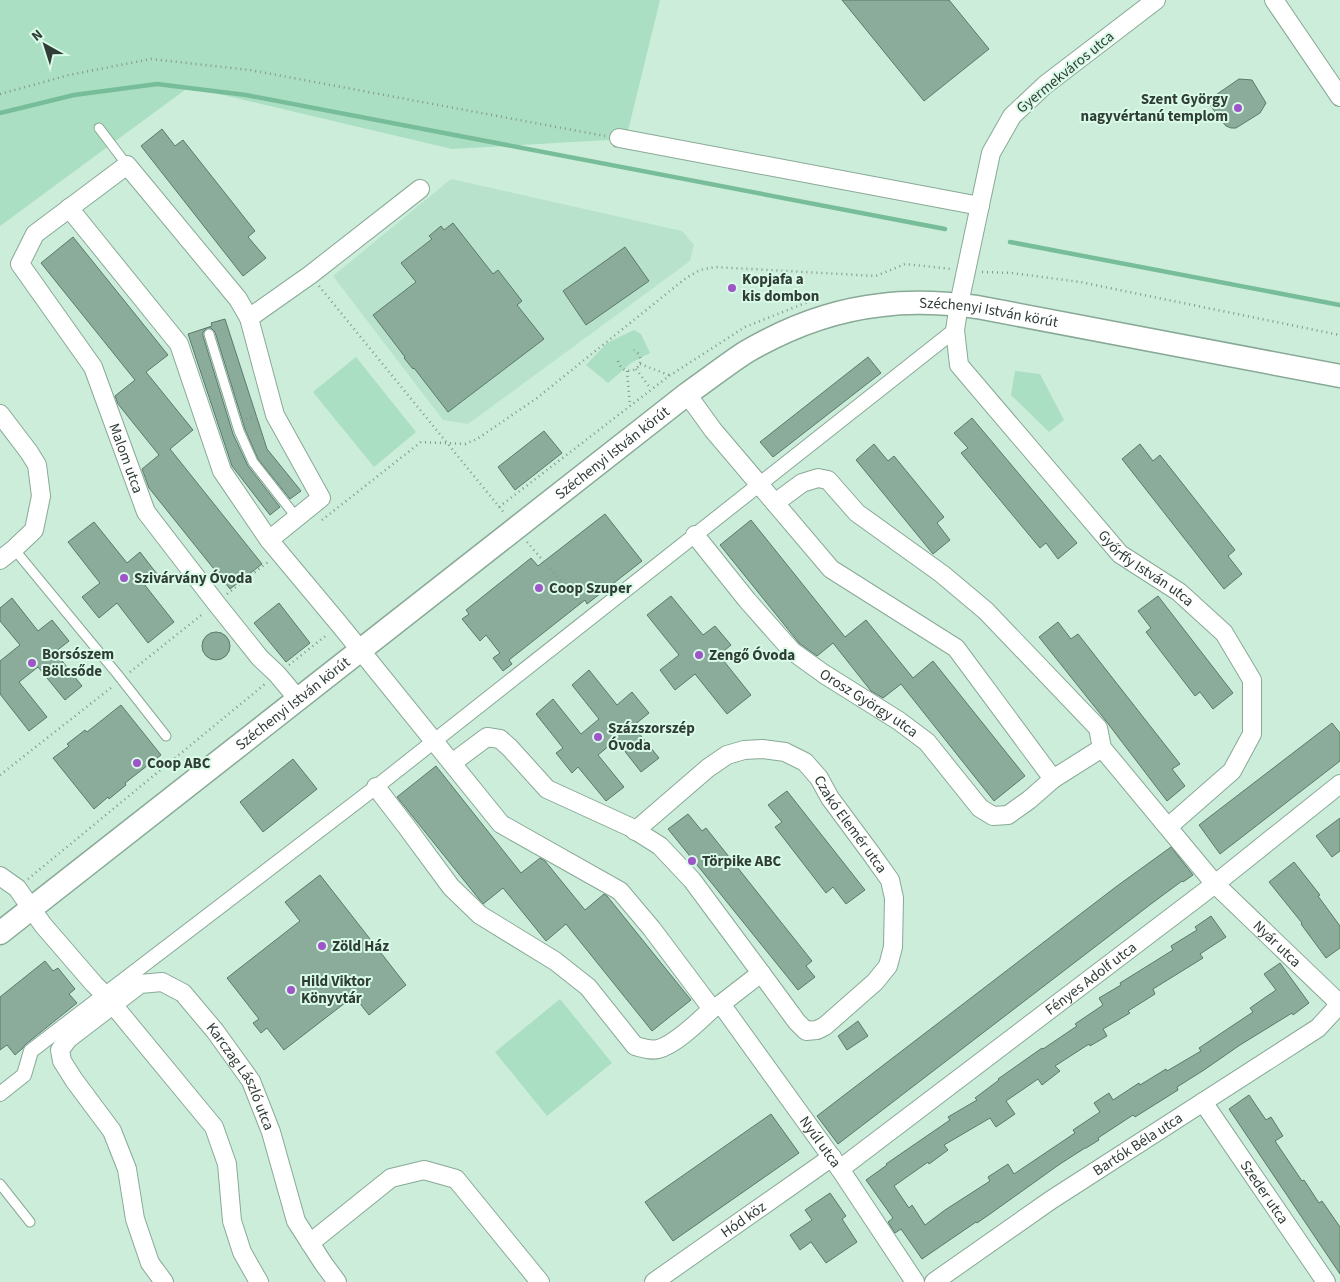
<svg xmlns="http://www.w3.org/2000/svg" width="1340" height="1282" font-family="'Source Sans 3',sans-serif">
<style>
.built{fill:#b8e2cb}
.green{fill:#abdfc3}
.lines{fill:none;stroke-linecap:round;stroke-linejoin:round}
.stream{stroke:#77bd9a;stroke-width:4.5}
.building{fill:#8cac9b;stroke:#5b7a6a}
.service-casing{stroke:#89a997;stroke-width:11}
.pedestrian-casing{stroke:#89a997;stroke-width:16}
.minor-casing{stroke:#89a997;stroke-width:20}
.tertiary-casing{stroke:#89a997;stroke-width:25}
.path{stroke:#80988b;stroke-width:2.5;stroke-dasharray:1 4;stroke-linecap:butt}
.service{stroke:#fff;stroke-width:9}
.pedestrian{stroke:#fff;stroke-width:14}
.minor{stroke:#fff;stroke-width:18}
.tertiary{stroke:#fff;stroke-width:22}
.poi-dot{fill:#9e55c8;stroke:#d8fae7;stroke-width:2}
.labels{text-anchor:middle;stroke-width:4;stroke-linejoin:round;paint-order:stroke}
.street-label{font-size:15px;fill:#303d36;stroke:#d8fae7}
.poi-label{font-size:15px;font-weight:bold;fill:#303d36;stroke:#d8fae7;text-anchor:start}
</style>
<rect width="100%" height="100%" fill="#cbedda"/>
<path class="built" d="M451,179L682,231L694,245L690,261L468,424L443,420L333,276Z"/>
<g class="green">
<path d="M0,0H660L626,139L452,149L189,87L0,226Z"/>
<path d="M634,330L641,334L650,353L631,363L608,383L586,365L607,343Z"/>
<path d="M356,357L416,432L374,467L313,392Z"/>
<path d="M1015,371L1040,374L1064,420L1049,432L1011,395Z"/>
<path d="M560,999L612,1063L547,1116L495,1052Z"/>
</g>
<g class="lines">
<g class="stream">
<path d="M0,113L74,95L157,84L246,95L945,229"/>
<path d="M1010,242L1340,305"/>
</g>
</g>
<g class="building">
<path d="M842,0H949L989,49L924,101Z"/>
<path d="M1239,79L1252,80L1266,103L1260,113L1236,128H1231L1226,126L1221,120L1207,101Z"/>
<path d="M162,129L175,146L183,140L255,231L248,237L266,258L243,276L141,146Z"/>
<path d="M453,223L493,274L498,270L522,301L517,305L544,339L448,412L414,368L413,369L404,358L405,357L373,315L416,282L401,263L432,239L429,236L441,226L444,230Z"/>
<path d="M73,237L168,355L146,372L193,430L170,449L262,564L230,589L149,488L142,469L159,455L118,404L115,396L135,380L41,263Z"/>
<path d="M625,247L649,281L586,325L563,291Z"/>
<path d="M225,319L267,449L301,491L290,499L258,459L245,429L215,332L211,328H207L203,332V336L233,434L248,466L280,507L270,515L232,466L188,334L212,326L211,323Z"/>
<path d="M868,357L881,373L773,457L760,442Z"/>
<path d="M972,418L1077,543L1058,559L1046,543L1040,548L961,453L968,448L954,433Z"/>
<path d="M544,431L562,453L515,490L498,467Z"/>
<path d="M874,444L888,461L894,456L944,517L937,523L950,540L933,554L856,460Z"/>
<path d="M1140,444L1153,461L1160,455L1235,550L1228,556L1242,574L1224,589L1122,459Z"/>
<path d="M605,514L642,561L587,604L585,600L509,660L512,664L503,671L493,658L500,653L486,635L480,641L462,619L469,614L466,610L531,558L538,566Z"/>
<path d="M751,520L845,637L866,620L913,678L933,661L1025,776L994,801L901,684L883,698L871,691L833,643L817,656L799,643L720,545Z"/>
<path d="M94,522L127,563L140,552L157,574L144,584L174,622L148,643L117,603L99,618L82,597L100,583L68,542Z"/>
<path d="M671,596L703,635L715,626L731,645L719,655L751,695L727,714L695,674L675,690L660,670L679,655L647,615Z"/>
<path d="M1158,596L1233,693L1213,709L1200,692L1195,696L1146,632L1151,628L1138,611Z"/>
<path d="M12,598L38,631L52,620L69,641L55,652L82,686L65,700L38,667L19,682L47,717L29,731L0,694V661L20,645L0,621V608Z"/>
<path d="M279,603L310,643L286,662L254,623Z"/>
<path d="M1058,622L1071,639L1078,634L1180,764L1172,769L1185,786L1167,801L1106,721L1039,637Z"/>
<circle cx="216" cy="646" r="14"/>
<path d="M589,670L617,705L632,692L649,713L633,726L659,758L641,772L616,740L598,755L624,787L606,801L578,767L572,773L556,753L563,748L536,714L553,699L581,734L599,719L572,685Z"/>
<path d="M121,705L161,755L125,783L126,785L109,799L108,797L94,809L53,758L69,746L67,744L85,730L87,732Z"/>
<path d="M1332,723L1340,733V761L1220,854L1199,825Z"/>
<path d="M293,759L317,789L263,832L240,802Z"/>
<path d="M436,766L521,873L540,858L545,861L585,910L604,894L607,896L691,1000L652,1031L566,924L546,941L503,888L483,904L397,797Z"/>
<path d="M787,791L865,890L846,904L833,887L826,893L775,827L782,822L768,805Z"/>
<path d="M688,814L702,831L706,828L812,961L806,966L815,977L798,990L668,829Z"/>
<path d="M1340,818V851L1332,857L1316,836Z"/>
<path d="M1171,847L1193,875L1183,882L1182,881L1151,904L838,1144L817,1116L1117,886Z"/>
<path d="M1294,862L1320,895L1318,896L1340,926V948L1326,958L1301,924L1302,923L1269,882Z"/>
<path d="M320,875L406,985L369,1015L354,996L284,1050L267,1028L261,1033L253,1023L259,1019L227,978L300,921L285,902Z"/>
<path d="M1211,916L1226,937L1200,954L1203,958L1153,989L1155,994L1128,1011L1130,1013L1103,1029L1107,1036L1090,1046L1089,1044L1055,1066L1060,1071L1042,1085L1038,1079L1006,1101L1015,1114L996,1127L990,1118L944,1145L948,1150L929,1164L928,1162L894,1186L909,1208L912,1205L925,1225L945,1210L990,1181L988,1177L1008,1164L1014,1174L1075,1133L1073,1130L1100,1112L1094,1103L1109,1093L1113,1100L1139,1083L1140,1085L1166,1069L1167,1071L1201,1051L1199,1048L1253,1012L1250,1008L1276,990L1264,974L1280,963L1309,1003L1293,1015L1292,1013L1240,1045L1204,1070L1177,1087L1178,1090L1135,1117L1133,1115L1098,1138L1099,1140L1086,1148H1085L1060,1164L990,1214L977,1223L976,1222L922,1259L901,1229L895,1233L888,1222L893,1218L866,1180L887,1165L886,1164L950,1120L948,1117L977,1100L975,1098L999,1080L998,1079L1042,1048L1043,1049L1077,1026L1075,1024L1103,1005L1099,998L1121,985L1120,983L1173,950L1171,946L1197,930L1195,927Z"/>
<path d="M45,961L53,971L58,968L75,989L69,994L77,1003L26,1044L22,1049L15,1055L7,1045L0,1050V997Z"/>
<path d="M858,1021L868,1036L847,1050L838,1036Z"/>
<path d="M1249,1095L1266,1120L1271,1117L1283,1136L1275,1141L1302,1181L1304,1180L1319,1203L1322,1201L1340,1227V1274L1229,1109Z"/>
<path d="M771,1114L799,1153L673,1241L645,1202Z"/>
<path d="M830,1193L846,1216L842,1219L857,1242L826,1263L811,1242L800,1250L790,1235L812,1220L805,1210Z"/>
</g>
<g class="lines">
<g class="service-casing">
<g id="service">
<path d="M99,128L127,165"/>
<path d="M209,334L239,431L253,462L297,518"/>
<path d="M14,549L118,675L166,736"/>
<path d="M0,1184L30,1222"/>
</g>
</g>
<g class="pedestrian-casing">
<path id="pedestrian" d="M0,1094L24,1075L31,1051L376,787L955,330"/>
</g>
<g class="minor-casing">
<g id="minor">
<path id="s1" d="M1156,0L1045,85L1012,116L991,153L959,304L955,330L959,365L1120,554L1179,592L1224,633L1252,680V734L1232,771L1168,827"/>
<path d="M1274,0L1340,97"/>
<path d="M619,138L980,206"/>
<path d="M69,208L179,344L222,471L269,540L340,625L501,824L620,891L652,929L712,1009L721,1004L761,973L692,880L660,846L630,827L547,789L510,748L500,739L487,737L452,763"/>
<path d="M249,318L310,275L420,189"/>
<path d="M687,394L713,430L831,569L956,648L1053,779L1102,748"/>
<path d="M0,414L29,452L37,465L41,496L34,530L14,549L0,560"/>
<path id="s2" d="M775,503L802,483L818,478L828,480L857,513L942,574L986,611L1098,728L1102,748L1215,884L1340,1004"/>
<path id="s3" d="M695,535L747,600L792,651L824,674L899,721L927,742L980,808L993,816L1008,815L1029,800L1053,779"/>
<path id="s4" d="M269,540L321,498L275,415L249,318L238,299L127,165L35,234L20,264L93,367L146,512L216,603L260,658L277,674L298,699"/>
<path d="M376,787L406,826L451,887L480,915L555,961L588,987L635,1046C643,1048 650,1051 658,1049C675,1045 699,1021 712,1009"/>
<path id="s5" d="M635,831L708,768L727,755L744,750L762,749L785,752L805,762L819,778L830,798L870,852L890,880L894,898L893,947L888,966L875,982L825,1026L817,1030L806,1031L797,1022L761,973"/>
<path d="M0,876L17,888L43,925L94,984L105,995L214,1127L227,1164L232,1221L242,1252L259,1282"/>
<path id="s6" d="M721,1004L840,1169L915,1282"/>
<path id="s7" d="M1203,1102L1326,1282"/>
<path id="s8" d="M840,1169L1215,884L1340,784"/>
<path d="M310,1243L391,1178L424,1170L456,1179L540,1282"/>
<path id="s9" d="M164,1282L150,1263L135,1219L127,1169L112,1131L74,1080L62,1061L60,1050L68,1039L140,984L162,982L183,993L215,1031L251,1081L271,1132L296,1221L323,1263L337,1282"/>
<path id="s10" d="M654,1282L832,1157"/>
<path id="s11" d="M934,1282L1051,1200L1318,1028L1340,1004"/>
</g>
</g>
<g class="tertiary-casing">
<g id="tertiary">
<path id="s12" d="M0,933L687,394C707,380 726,365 746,352C787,328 835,310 882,305C913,301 946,303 977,307L1340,376"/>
</g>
</g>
<g class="path">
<path d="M0,94L69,75L151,59L250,70L605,136"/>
<path d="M982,272L1012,273L1080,282L1340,335"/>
<path d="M319,286L505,514"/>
<path d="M618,361C625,383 653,363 634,350"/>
<path d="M640,364L669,375"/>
<path d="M636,369L651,389"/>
<path d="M627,371L630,406"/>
<path d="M246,419L260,415"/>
<path d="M499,507L669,376L745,327L823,296"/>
<path d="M322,520L421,442L465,444L477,439L537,398L686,278L700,270L715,267L876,276L905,264L952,269"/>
<path d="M527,542L582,606"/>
<path d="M227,594L268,562"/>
<path d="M289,665L328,634"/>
<path d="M130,672L204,613"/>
<path d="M0,775L112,687"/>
<path d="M28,879L265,684"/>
</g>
<use href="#service" class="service"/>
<use href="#pedestrian" class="pedestrian"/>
<use href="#minor" class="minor"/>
<use href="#tertiary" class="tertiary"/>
</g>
<g class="poi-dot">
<circle cx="1238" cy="108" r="5"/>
<circle cx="732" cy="288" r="5"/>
<circle cx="124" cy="578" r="5"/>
<circle cx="539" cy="588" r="5"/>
<circle cx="699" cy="655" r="5"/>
<circle cx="32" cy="663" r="5"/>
<circle cx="598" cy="737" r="5"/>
<circle cx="137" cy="763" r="5"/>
<circle cx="692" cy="861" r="5"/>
<circle cx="322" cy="946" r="5"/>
<circle cx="291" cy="990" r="5"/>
</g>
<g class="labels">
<g class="street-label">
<text transform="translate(1065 72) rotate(-39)" y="5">Gyermekváros utca</text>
<text dy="5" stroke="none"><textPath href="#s12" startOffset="1198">Széchenyi István körút</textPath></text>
<text dy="5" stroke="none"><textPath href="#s12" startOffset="778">Széchenyi István körút</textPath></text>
<text dy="5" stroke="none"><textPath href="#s4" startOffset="830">Malom utca</textPath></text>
<text dy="5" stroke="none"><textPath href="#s1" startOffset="721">Győrffy István utca</textPath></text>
<text dy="5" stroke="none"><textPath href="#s12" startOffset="372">Széchenyi István körút</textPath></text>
<text dy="5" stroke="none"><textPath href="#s3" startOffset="244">Orosz György utca</textPath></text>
<text dy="5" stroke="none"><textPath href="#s5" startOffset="278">Czakó Elemér utca</textPath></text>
<text dy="5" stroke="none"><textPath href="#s2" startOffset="712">Nyár utca</textPath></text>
<text dy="5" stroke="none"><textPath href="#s8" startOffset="315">Fényes Adolf utca</textPath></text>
<text dy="5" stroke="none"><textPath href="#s9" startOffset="511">Karczag László utca</textPath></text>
<text dy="5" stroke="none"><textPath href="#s6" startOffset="170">Nyúl utca</textPath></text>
<text dy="5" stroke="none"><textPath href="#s11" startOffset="246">Bartók Béla utca</textPath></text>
<text dy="5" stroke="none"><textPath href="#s7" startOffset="109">Szeder utca</textPath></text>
<text dy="5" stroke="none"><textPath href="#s10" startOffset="109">Hód köz</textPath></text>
</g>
<g class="poi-label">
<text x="1228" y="104" text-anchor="end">Szent György<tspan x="1228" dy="17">nagyvértanú templom</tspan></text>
<text x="742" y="284">Kopjafa a<tspan x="742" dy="17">kis dombon</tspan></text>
<text x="134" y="583">Szivárvány Óvoda</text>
<text x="549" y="593">Coop Szuper</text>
<text x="42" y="659">Borsószem<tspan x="42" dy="17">Bölcsőde</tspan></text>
<text x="709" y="660">Zengő Óvoda</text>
<text x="608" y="733">Százszorszép<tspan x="608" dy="17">Óvoda</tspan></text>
<text x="147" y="768">Coop ABC</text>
<text x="702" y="866">Törpike ABC</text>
<text x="332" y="951">Zöld Ház</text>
<text x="301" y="986">Hild Viktor<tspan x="301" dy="17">Könyvtár</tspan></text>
</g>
</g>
<g transform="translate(45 45) rotate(321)" stroke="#d8fae7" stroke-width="4" paint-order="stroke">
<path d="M0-4L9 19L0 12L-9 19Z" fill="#303d36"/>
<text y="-8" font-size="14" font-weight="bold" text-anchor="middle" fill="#303d36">N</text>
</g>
</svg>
